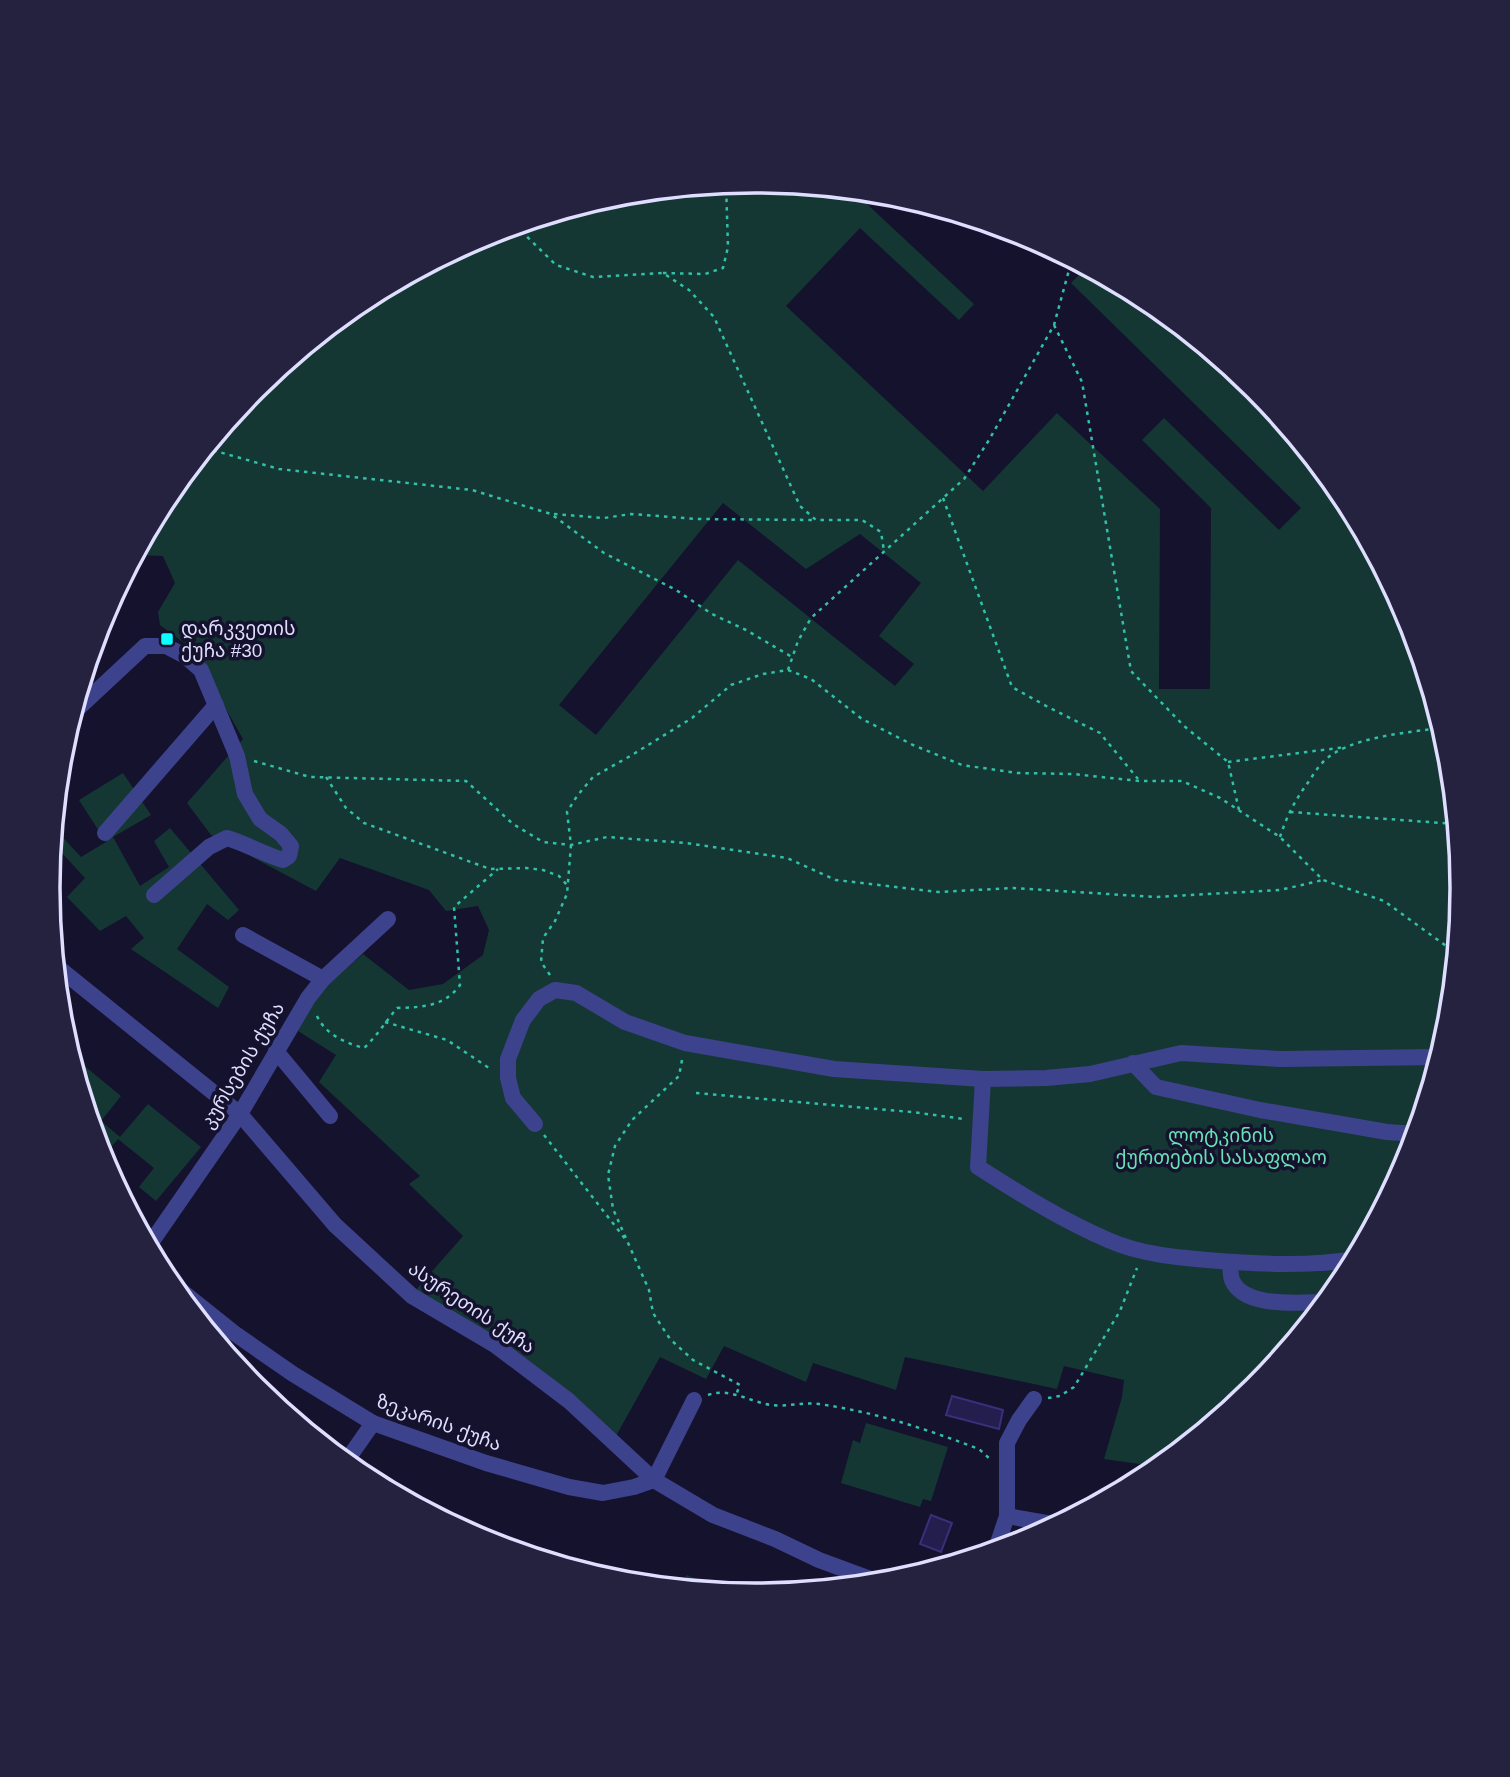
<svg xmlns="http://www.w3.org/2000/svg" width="1510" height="1777" font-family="Helvetica,'Noto Sans Georgian',sans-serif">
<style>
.green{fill:#153733;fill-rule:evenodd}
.building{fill:#231e4e;stroke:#37307a;stroke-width:2}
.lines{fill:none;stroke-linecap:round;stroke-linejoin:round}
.path{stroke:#31c0a8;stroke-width:2.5;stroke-dasharray:3.5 5;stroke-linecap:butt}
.minor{stroke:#3d428c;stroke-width:16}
.poi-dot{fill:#0bfffe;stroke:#14122d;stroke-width:2.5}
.labels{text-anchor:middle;stroke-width:7;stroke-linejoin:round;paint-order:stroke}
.poi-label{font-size:19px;fill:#dfdeff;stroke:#14122d;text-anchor:start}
.street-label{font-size:19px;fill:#dfdeff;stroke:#14122d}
.park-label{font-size:19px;fill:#68e1b6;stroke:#14122d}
.rim{fill:none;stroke:#dfdeff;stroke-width:3.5}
</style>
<rect width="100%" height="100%" fill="#14122d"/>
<g class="green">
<path d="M755,181L852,190L974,304L959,320L860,228L786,306L983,491L1057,413L1160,509L1159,689H1210L1211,508L1142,440L1164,418L1279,530L1301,508L1071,283L1087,267L1149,300L1256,388L1344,496L1409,618L1449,751L1463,888L1449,1027L1409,1160L1343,1282L1255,1389L1161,1467L1104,1459L1122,1397L1124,1380L1064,1366L1057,1389L905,1357L896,1390L813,1363L806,1382L724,1346L706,1379L660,1357L616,1436L414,1292L463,1236L409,1184L420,1176L319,1082L336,1055L298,1031L318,993L363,954L409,990L443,984L483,955L489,930L478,906L446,911L429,890L340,858L316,891L211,835L187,803L243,739L192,649L160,625L158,612L175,583L163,556L135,555L167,495L255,388L362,300L485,234L617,194ZM723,503L806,569L860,534L921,583L879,636L914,664L895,686L738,560L596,735L559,705Z"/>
<path d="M123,773L151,815L113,837L140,886L169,867L154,841L170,828L239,910L228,920L207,904L177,949L229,987L218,1008L131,949L144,938L126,916L100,931L67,897L85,878L60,851L50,857L53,831L56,830L81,857L106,842L79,800Z"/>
<path d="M76,1059L121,1096L101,1121L120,1137L148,1104L201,1147L156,1201L139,1187L154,1168L118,1139L101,1159L89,1119L97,1109L82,1097L72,1064Z"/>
<path d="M866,1423L948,1447L931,1501L923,1499L920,1507L841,1483L853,1440L860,1443Z"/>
<path d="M687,1575L729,1594L679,1589Z"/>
</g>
<g class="building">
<path d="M952,1396L1003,1410L999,1429L946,1415Z"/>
<path d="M931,1515L952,1523L941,1552L920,1544Z"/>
</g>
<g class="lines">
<g class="path">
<path d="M515,225L556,265L593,277L663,273L689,290L714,317L800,506L816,520H862L881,532L884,551"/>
<path d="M663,273L705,274L723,268L728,247L726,184"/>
<path d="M1054,325L1082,382L1131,671L1184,726L1228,762L1239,810"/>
<path d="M205,448L279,469L472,490L551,514L604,553L676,590L712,614L746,630L792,657"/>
<path d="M943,498L1012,687L1048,707L1100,733L1138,779"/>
<path d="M554,514L604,518L631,514L697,519L816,520"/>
<path d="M1366,537L1386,591L1417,644"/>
<path d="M788,670L798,641L811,618L964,479L989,440L1054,325L1072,259"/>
<path d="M254,761L310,777L466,781L513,824L543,842L571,845L607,837L686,843L787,858L836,880L938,892L1013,888L1155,897L1280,890L1323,880"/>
<path d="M1228,762L1346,747"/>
<path d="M326,777L346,808L364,823L490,869L526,868L543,870L559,876L567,885"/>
<path d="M1290,812L1456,824"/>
<path d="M1280,837C1286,818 1295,800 1307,784C1312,777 1317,768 1323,762C1347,737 1410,732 1442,728"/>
<path d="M550,975L541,962L543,938L555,921L567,894L571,845L567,812L577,796L593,777L632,755L692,718L731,685L763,674L788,670L811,679L862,719L913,745L962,765L1017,773L1073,774L1139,781H1182L1220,798L1280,837L1323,880L1384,901L1456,953"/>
<path d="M317,1016C325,1034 345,1043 364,1048C377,1036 386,1021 397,1008C422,1007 444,1007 460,985L454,907L498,869"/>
<path d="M385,1022L447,1040L492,1070"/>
<path d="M682,1060L679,1076L632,1120L615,1146L608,1175L613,1209L649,1290L653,1313L670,1339L693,1360L740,1385L736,1395"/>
<path d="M696,1093L912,1112L964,1119"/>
<path d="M544,1135L626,1240"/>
<path d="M708,1395C729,1387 750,1402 771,1405C786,1407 803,1402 819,1404C875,1412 926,1429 979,1449L990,1459"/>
<path d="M1048,1398L1060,1396L1074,1387L1120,1311L1137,1268"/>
</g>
<g class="minor">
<path d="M71,715L145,646H166L185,656L201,670L237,756L245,794L260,819L281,834L291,846L289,856L283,860C263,854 247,844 227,838L209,847L154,895"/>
<path d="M105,833L216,705"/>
<path d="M243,935L323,979"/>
<path d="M55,965L240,1114L335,1225L412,1296L495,1345L569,1401L654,1480L713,1515L775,1539L819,1560L884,1584"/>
<path d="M276,1051L330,1116"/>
<path d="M1133,1063L1156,1087L1260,1110L1387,1132L1416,1134"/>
<path d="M983,1079L978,1167C1020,1194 1062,1220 1108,1240C1140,1254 1173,1257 1207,1260C1257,1264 1305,1267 1356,1259"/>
<path d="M535,1124L513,1098L508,1078V1059L523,1020L539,999L555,990L576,993L625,1022L685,1043L834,1069L983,1079L1046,1078L1090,1074L1181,1053L1280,1059L1440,1057"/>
<path d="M148,1247L240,1114L308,998L323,979L388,919"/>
<path d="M1230,1263C1231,1268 1230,1275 1232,1280C1244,1309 1301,1302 1327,1302"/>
<path d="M164,1277L234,1333L293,1374L373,1423L486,1463L569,1487L603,1493L634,1487L654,1480L694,1400"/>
<path d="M345,1463L373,1423"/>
<path d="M1007,1516L1058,1525"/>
<path d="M995,1552L1007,1516V1443L1019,1420L1034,1399"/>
</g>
</g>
<rect class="poi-dot" x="160" y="632" width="14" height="14" rx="3.5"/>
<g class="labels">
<g class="poi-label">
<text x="181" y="635">დარკვეთის<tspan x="181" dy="22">ქუჩა #30</tspan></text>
</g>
<g class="street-label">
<text transform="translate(242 1065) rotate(-59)" y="7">კურსების ქუჩა</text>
<text transform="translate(472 1307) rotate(34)" y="7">ასურეთის ქუჩა</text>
<text transform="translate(439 1422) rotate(20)" y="7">ზეკარის ქუჩა</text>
</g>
<g class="park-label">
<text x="1221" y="1142">ლოტკინის<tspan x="1221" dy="22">ქურთების სასაფლაო</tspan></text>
</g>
</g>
<path d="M0 0H1510V1777H0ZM60 888a695 695 0 1 1 1390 0a695 695 0 1 1-1390 0Z" fill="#24223e" fill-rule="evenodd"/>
<path class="rim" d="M60 888a695 695 0 1 1 1390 0a695 695 0 1 1-1390 0Z"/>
</svg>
